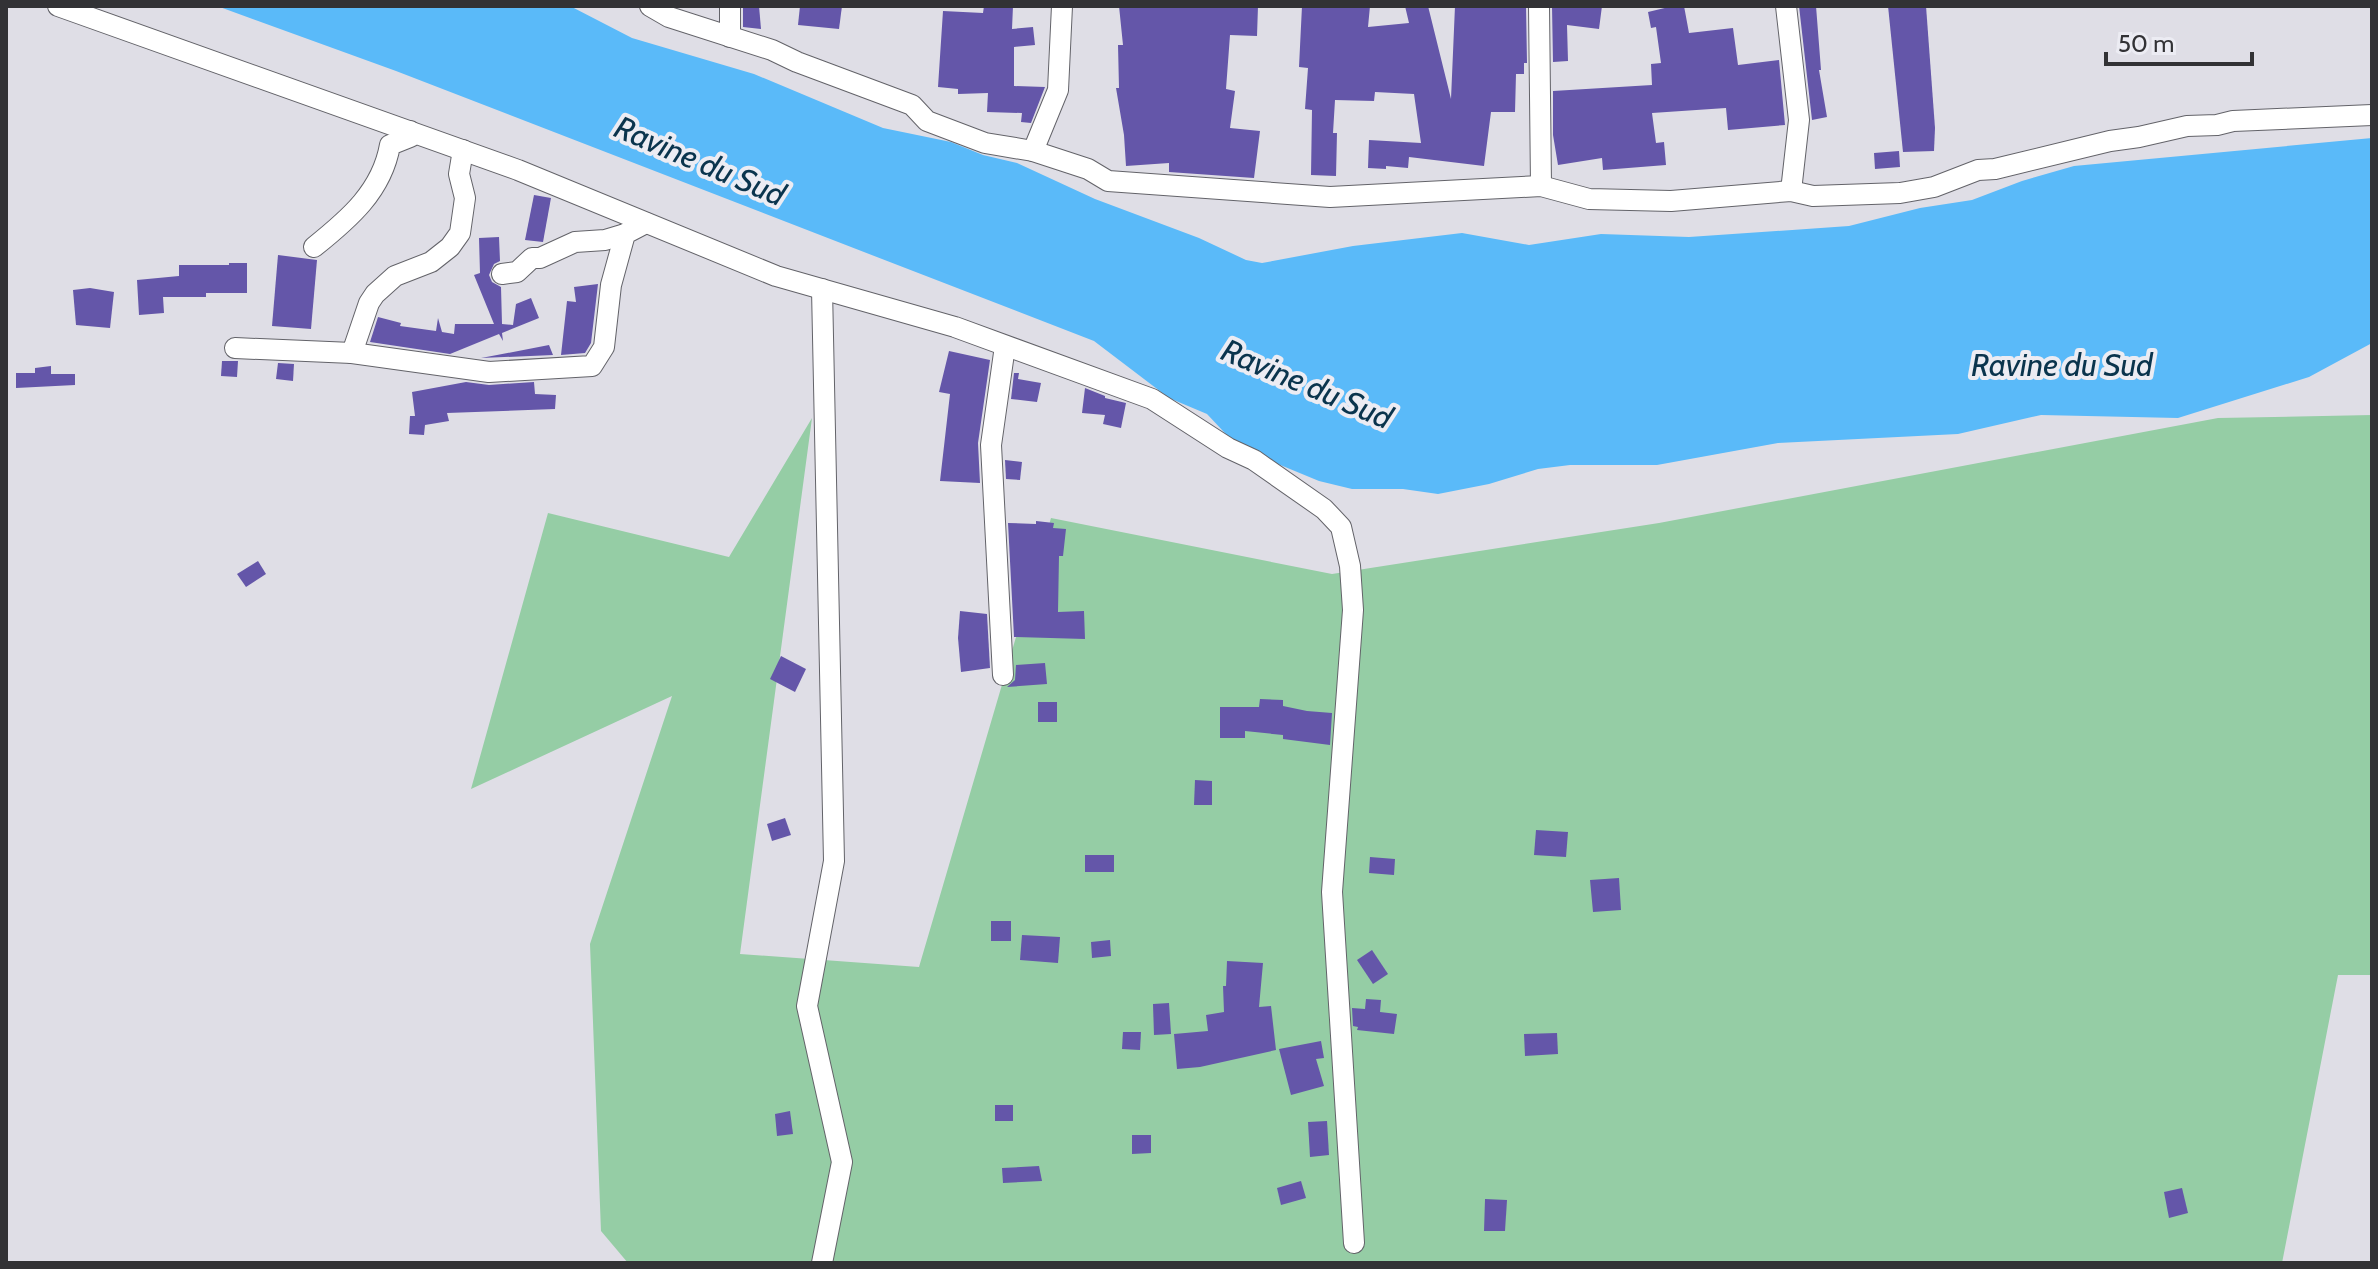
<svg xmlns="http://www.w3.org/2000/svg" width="2378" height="1269" font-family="Cabin,sans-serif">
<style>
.green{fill:#95cda5}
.water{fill:#5abaf9}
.building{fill:#6456a9}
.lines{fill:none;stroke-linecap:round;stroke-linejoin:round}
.street-casing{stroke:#636369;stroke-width:22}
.street{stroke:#fff;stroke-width:20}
.labels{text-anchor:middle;stroke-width:8;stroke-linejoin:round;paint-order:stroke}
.water-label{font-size:32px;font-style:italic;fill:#0a344d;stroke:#ececf3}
</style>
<rect width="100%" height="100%" fill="#dfdee6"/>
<path class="green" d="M2372,415V975H2338L2282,1263H628L601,1231L590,944L672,696L471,789L548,513L729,557L812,418L740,954L919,967L1051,518L1332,574L1659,523L2218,418Z"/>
<path class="water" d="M217,6H570L632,38L754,74L883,128L951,142L983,155L1017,163L1095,199L1199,238L1246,260L1262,263L1353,246L1462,233L1529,245L1601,234L1689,237L1849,226L1920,208L1972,200L2022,181L2074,166L2372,138V343L2309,377L2178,418L2041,415L1958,434L1778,443L1657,465H1570L1538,469L1489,484L1438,494L1403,489H1352L1319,481L1239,448L1207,414L1169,398L1094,341L396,71Z"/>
<g class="building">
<path d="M743,6H759L761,29L743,27Z"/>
<path d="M800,6H842L839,29L798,25Z"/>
<path d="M984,6H1013L1012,29L1033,27L1035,45L1014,47V86L1045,87L1031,123L1021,122L1022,113L987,112L988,93L958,94V89L938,87L943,11L983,13Z"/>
<path d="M1119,6H1258L1257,36L1230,35L1226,89L1235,91L1230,128L1260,131L1254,178L1169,172V163L1126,166L1124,135L1116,88H1119L1118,45H1123Z"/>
<path d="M1302,6H1370L1368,27L1409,23L1405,6H1428L1451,99L1455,6H1526L1527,63H1524V74H1516L1515,112H1491L1484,166L1409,157L1408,168L1386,166V169L1368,168L1369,140L1421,143L1414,94L1375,92L1374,101L1335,100L1333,133H1337L1336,176L1311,175L1312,110L1305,109L1308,68L1299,67Z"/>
<path d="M1552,6H1602L1599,29L1567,25L1568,61L1553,62Z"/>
<path d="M1673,6H1684L1689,33L1733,28L1738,65L1779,60L1785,125L1728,130L1726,108L1652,113L1656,143L1664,142L1666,165L1603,170L1602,158L1558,165L1553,135V91L1652,85L1651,64L1661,63L1656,27L1651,28L1648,12Z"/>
<path d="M1799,6H1816L1821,70H1819L1827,117L1812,120Z"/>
<path d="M1888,6H1926L1935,128L1934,151L1903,152Z"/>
<path d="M1899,151L1900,167L1875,169L1874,153Z"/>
<path d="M534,195L551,198L543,242L525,240Z"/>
<path d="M499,237L500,261L494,264L489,275L492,282L501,287L502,324L513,325L516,304L531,298L539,318L502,333L503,341L499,334L450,354L370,342L378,317L401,323L400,326L436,331L438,318L442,332L454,334L455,324H494L474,275L480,273L479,238Z"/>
<path d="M278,255L317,260L311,329L272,326Z"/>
<path d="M229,263H247V293H206V297H163L164,313L139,315L137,280L179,276V265H229Z"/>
<path d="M598,284L591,343L585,353L561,355L567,301L576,302L574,287Z"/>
<path d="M90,288L114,292L110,328L76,325L73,290Z"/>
<path d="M549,345L553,355L481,358L497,355Z"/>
<path d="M949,351L990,360L978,443L980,483L940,481L950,394L939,392Z"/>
<path d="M222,361H238L237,377L221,376Z"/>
<path d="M278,363L294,364L293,381L276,379Z"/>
<path d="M51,366V374H75V385L16,388V373H35V368Z"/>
<path d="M1014,373H1019L1018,379L1041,383L1037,402L1011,399Z"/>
<path d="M466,382L489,385L534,382L535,394L556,395L555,409L447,413L449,421L425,425L424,435L409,434L410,416H415L412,392Z"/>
<path d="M1085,388L1105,396V398L1126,403L1121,428L1103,424L1105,415L1082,413Z"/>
<path d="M1005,460L1022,462L1020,480L1006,479Z"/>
<path d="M1036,521L1054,523L1053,528L1066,529L1063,556H1059L1058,612L1084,611L1085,639L1014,637L1008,523L1036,524Z"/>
<path d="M258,561L266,574L246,587L237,574Z"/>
<path d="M960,611L987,614L990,668L961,672L958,638Z"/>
<path d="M781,656L806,669L795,692L770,679Z"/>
<path d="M1045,663L1047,684L1007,687L1015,680L1016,665Z"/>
<path d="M1260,699L1283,700V706L1307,711L1332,713L1330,745L1283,739V735L1245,731V738H1220V707H1259Z"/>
<rect x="1038" y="702" width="19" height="20"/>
<path d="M1195,780L1212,781V805H1194Z"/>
<path d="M785,818L791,835L772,841L767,824Z"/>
<path d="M1536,830L1568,832L1566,857L1534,855Z"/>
<rect x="1085" y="855" width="29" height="17"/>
<path d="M1370,857L1395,859L1394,875L1369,873Z"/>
<path d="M1619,878L1621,910L1593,912L1590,880Z"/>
<rect x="991" y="921" width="20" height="20"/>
<path d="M1022,935L1060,937L1058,963L1020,960Z"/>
<path d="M1110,940L1111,956L1092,958L1091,942Z"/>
<path d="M1372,950L1388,974L1373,984L1357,960Z"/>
<path d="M1227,961L1263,963L1259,1007L1271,1006L1276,1050L1200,1067L1177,1069L1174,1034L1208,1031L1206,1015L1224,1012L1223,986H1226Z"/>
<path d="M1366,999L1381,1000L1380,1012L1397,1014L1394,1034L1357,1030L1358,1027L1353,1026L1352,1008L1365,1009Z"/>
<path d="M1169,1003L1171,1034L1154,1035L1153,1004Z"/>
<path d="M1123,1032H1141L1140,1050L1122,1049Z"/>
<path d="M1557,1033L1558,1054L1525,1056L1524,1034Z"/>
<path d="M1321,1041L1324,1058L1316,1059L1324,1086L1291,1095L1279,1049Z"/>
<rect x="995" y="1105" width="18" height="16"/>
<path d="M790,1111L793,1134L777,1136L775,1114Z"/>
<path d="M1327,1121L1329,1155L1310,1157L1308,1122Z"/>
<path d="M1132,1135H1151V1153L1132,1154Z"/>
<path d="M1039,1166L1042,1181L1003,1183L1002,1168Z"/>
<path d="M1301,1181L1306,1198L1281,1205L1277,1188Z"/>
<path d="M2182,1188L2188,1213L2169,1218L2164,1192Z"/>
<path d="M1485,1199L1507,1200L1505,1231H1484Z"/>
</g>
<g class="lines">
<g class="street-casing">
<g id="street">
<path d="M58,6L518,170L776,276L955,327L1152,399L1228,448L1254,460L1324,509L1341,527L1350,566L1353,610L1332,892L1354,1243"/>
<path d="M650,6L669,17L772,50L797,62L912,105L927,121L985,143L1033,151L1088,169L1108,181L1330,197L1541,186L1589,199L1671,201L1791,191L1813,196L1900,193L1934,187L1978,170L1995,169L2110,141L2139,137L2187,126L2217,125L2233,121L2372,115"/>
<path d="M730,6V37"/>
<path d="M1539,6L1541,186"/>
<path d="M1786,6L1799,120L1791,191"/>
<path d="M1033,151L1058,90L1062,6"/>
<path d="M314,247C349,219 382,191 390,145L410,137V131"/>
<path d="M502,274L517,272L532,258H540L575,242L605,240L625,234"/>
<path d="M822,289L834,861L807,1006L842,1162L822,1263"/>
<path d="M235,348L352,353L369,303L375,294L395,276L431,262L450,247L460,233L465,198L459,174L463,150"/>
<path d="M352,353L489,372L592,366L604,347L611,285L625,234L646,223"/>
<path d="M1003,675L991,445L1005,346"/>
</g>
</g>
<use href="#street" class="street"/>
</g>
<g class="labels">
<g class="water-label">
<text transform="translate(700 161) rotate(23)" y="11">Ravine du Sud</text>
<text x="2062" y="376">Ravine du Sud</text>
<text transform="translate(1307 384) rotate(23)" y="11">Ravine du Sud</text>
</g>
</g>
<rect width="2378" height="1269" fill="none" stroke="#323235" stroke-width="16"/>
<path d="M2106 52v12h146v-12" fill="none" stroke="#323235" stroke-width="4"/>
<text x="2118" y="52" font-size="24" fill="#323235" stroke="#ececf3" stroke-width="6" paint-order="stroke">50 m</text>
</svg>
